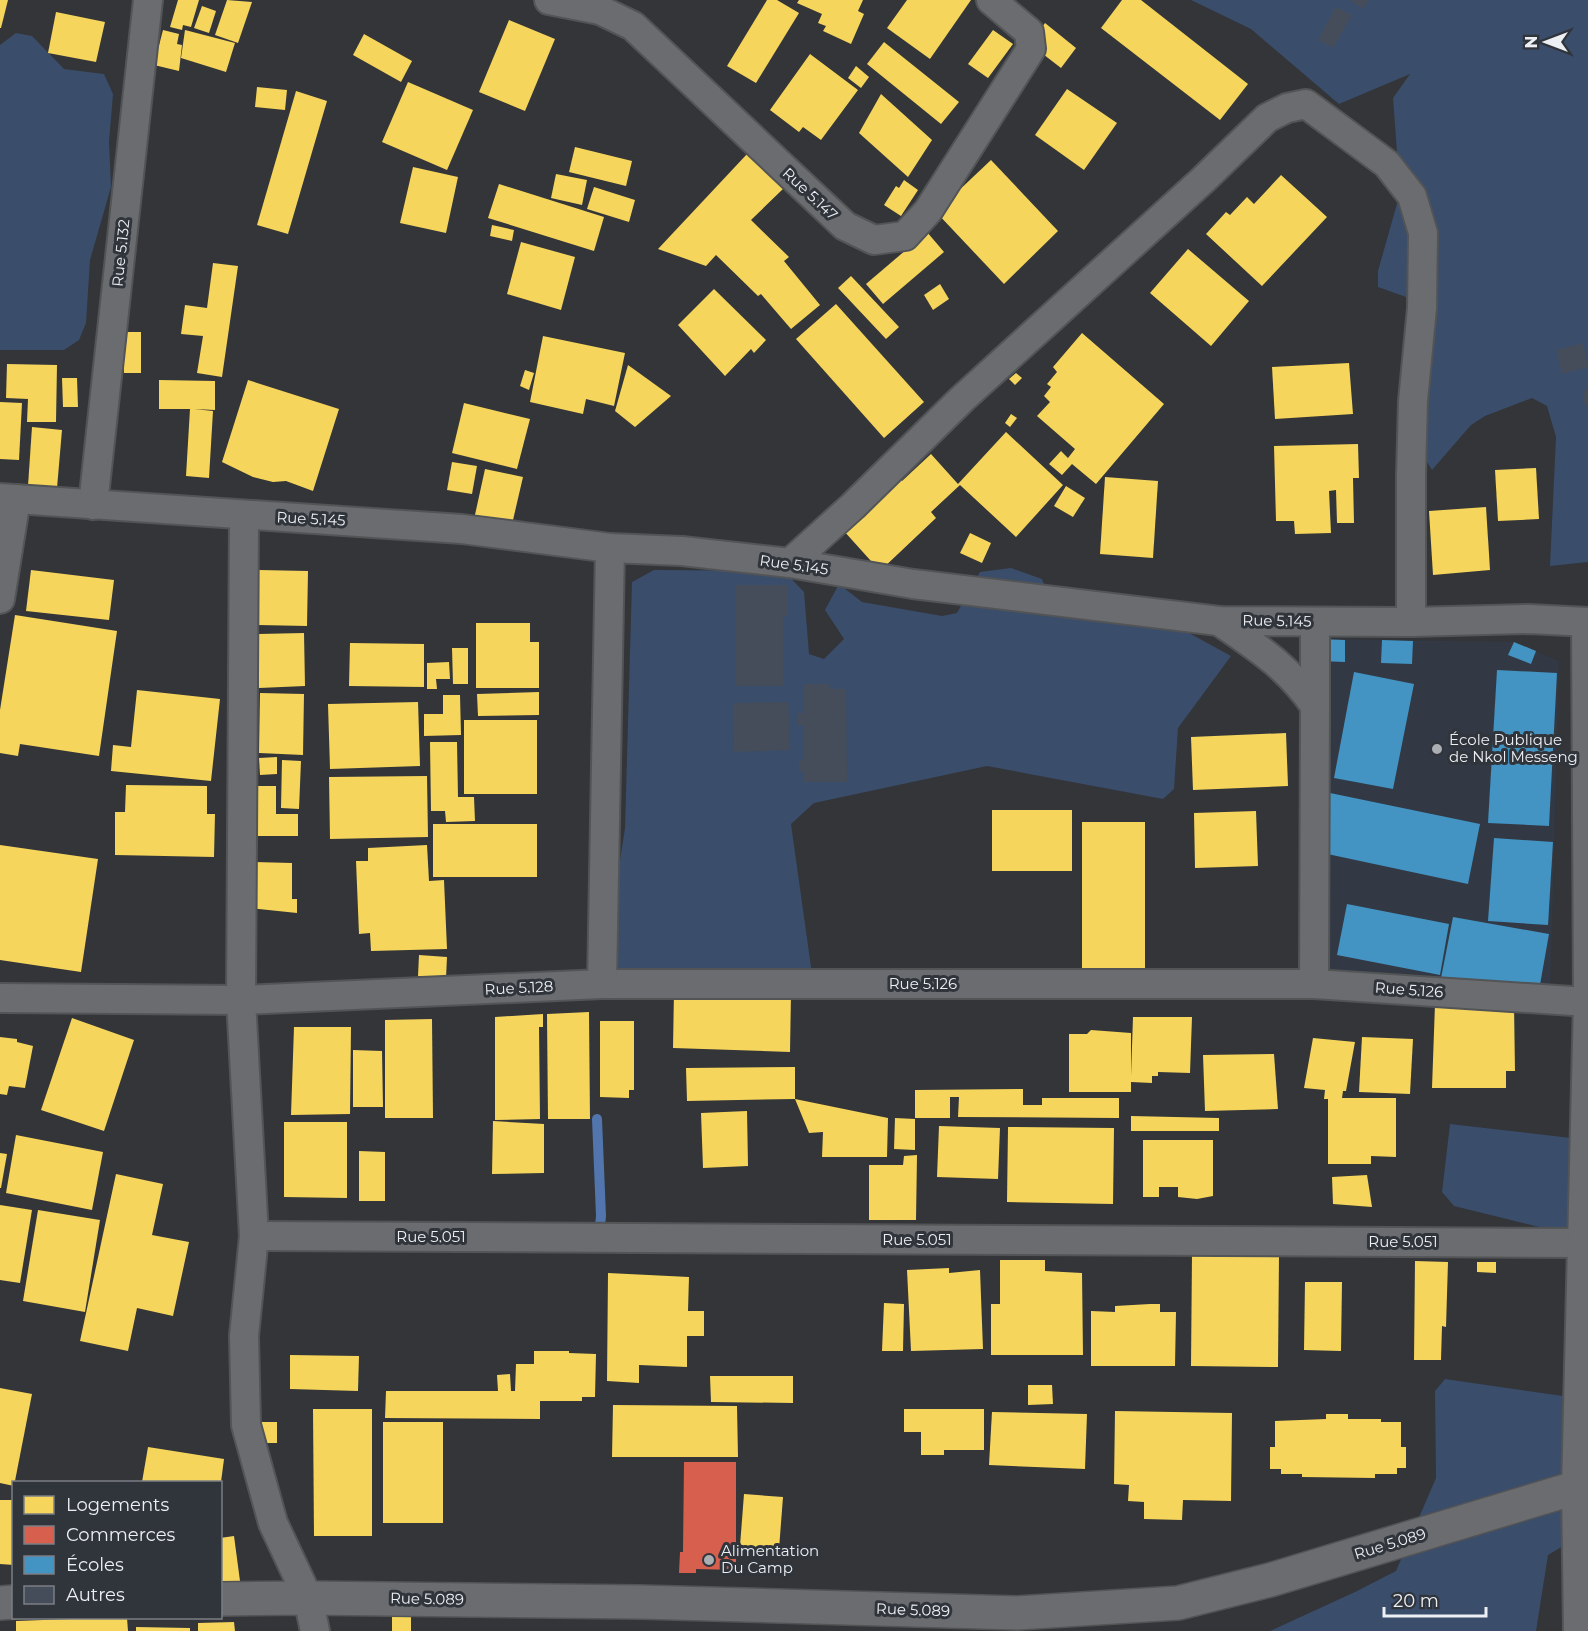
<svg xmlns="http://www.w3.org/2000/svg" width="1588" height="1631" font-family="Montserrat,sans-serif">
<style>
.built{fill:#323944}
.green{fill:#3a4d6b}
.homes{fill:#f6d55c}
.shops{fill:#d6604d}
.schools{fill:#4393c3}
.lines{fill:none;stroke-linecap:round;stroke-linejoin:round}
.stream{stroke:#5175ac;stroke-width:10}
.building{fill:#454d5a}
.street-casing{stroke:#525456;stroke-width:32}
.secondary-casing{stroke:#525456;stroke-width:36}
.street{stroke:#6a6c6f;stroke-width:28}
.secondary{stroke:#6a6c6f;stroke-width:33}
.poi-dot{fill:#abaeb2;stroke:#30343b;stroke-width:2}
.labels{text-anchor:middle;stroke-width:6;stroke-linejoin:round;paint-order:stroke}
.street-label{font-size:15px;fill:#eceff4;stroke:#30343b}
.poi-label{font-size:15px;fill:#eceff4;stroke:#30343b;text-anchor:start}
</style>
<rect width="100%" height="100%" fill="#333538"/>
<path class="built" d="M1319,639L1514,642L1559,661L1550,1002L1323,974Z"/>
<g class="green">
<path d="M1191,0H1588V562L1550,566L1556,437L1547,406L1532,398L1485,416L1471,425L1432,470L1407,429V302L1406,297L1378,287V271L1400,193L1393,98L1410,74L1339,104L1251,29Z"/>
<path d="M16,33L32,36L64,69L104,74L113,94L109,142L111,187L90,260L86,323L79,340L64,350H0V45Z"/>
<path d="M1011,568L1042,579L1053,608L1178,627L1231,656L1178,728L1174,789L1163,799L987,766L814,803L791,824L812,974L651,979L613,966L610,926L625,828L632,582L654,570L784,571L804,592L809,654L824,659L844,639L825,610L839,584L862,602L942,616L957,613L980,572Z"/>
<path d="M1450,1124L1588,1140V1239L1454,1206L1442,1192Z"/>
<path d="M1588,1367V1531L1548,1555L1536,1631H1270L1355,1592L1396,1571L1436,1478L1435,1391L1445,1379L1563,1396Z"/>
</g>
<g class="homes">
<path d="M0,0H8L1,28H0Z"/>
<path d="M178,0H199L191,27L183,25L182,30L170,27Z"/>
<path d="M227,0L252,2L238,43L215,35Z"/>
<path d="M767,0H777L799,13L756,83L727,66Z"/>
<path d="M799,0H863L858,11L864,14L851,44L823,31L826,26L818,23L822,14L797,3Z"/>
<path d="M907,0H971L930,59L887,28Z"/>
<path d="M1122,0H1141L1248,84L1220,120L1101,28Z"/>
<path d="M202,6L216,11L209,33L194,28Z"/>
<path d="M56,12L105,22L96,62L48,53Z"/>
<path d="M509,20L555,39L525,111L479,92Z"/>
<path d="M1045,23L1076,48L1061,68L1030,44Z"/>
<path d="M163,30L179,34L177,44L182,45L179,71L154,65Z"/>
<path d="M185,30L235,43L226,72L181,58Z"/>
<path d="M993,30L1013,44L988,78L968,64Z"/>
<path d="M364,34L412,61L401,82L353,55Z"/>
<path d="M884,42L959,102L941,124L867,64Z"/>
<path d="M810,54L858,90L821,140L803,127L799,132L770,110Z"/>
<path d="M856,66L869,77L861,88L848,78Z"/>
<path d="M408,82L473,110L447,170L382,142Z"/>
<path d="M257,87L287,90L285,110L255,107Z"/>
<path d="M1067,89L1117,123L1084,170L1035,135Z"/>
<path d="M296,91L327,101L288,234L257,225Z"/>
<path d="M881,94L932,140L908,177L859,133Z"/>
<path d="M575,147L632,161L626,186L569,172Z"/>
<path d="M748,153L784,188L751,220L789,257L784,261L820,305L791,329L761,294L758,296L716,255L706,266L658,249Z"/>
<path d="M991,160L1058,231L1004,284L936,212Z"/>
<path d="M413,167L458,177L446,233L400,223Z"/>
<path d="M556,174L587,180L582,205L551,198Z"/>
<path d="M1281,175L1327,217L1262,286L1206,234L1226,212L1230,215L1247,197L1254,204Z"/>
<path d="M904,180L918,190L901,216L884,205L896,186L899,188Z"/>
<path d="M499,184L604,217L594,251L488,218Z"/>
<path d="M594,187L635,200L629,222L587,209Z"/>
<path d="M492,225L514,230L512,241L490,236Z"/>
<path d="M927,232L944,252L883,304L866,284Z"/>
<path d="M521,242L575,257L561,310L507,294Z"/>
<path d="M1188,249L1249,301L1211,346L1150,293Z"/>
<path d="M213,263L238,266L222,377L197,373L203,336L181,334L185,305L207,308Z"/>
<path d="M851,276L899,327L886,339L838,288Z"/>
<path d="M940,284L949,299L933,310L924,295Z"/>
<path d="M714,289L766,340L754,353L751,349L725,376L678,325Z"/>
<path d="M836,304L924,402L884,438L796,339Z"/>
<rect x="124" y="332" width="17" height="41"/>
<path d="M1082,333L1164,404L1096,484L1072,464L1062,475L1049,464L1061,451L1068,458L1075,449L1037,416L1050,402L1044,396L1051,387L1047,384L1057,372L1053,367Z"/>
<path d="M543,336L625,353L614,406L586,399L583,414L530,402Z"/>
<path d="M1349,363L1353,414L1275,419L1272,367Z"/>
<path d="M7,364L57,365L56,422H27L28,399L6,398Z"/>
<path d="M628,365L671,396L635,427L615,411Z"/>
<path d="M525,370L534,373L529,390L520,386Z"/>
<path d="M1016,373L1022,378L1015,385L1009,379Z"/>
<path d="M62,378H77L78,407H63Z"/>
<path d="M159,380L215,381V410L194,409L213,411L209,478L186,476L190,409H159Z"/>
<path d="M248,380L339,409L313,491L286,481L273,482L253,477L222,462Z"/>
<path d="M0,402L22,403L19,460L0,459Z"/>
<path d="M464,403L530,419L517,469L452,453Z"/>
<path d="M1011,414L1017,418L1010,427L1005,423Z"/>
<path d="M32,427L62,430L57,488L28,486Z"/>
<path d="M1006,432L1063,485L1016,537L960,485L931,512L936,518L880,571L843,530L900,478L902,481L931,454L958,484Z"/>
<path d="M1358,444L1359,478H1353L1354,523H1337L1336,490L1329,491L1331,533L1295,534L1294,521H1276L1274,446Z"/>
<path d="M452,462L477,466L472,494L447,490Z"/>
<path d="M1536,468L1539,519L1498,521L1495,470Z"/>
<path d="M485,469L523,477L510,533L473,524Z"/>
<path d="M1105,477L1158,481L1153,558L1100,554Z"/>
<path d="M1066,486L1085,498L1073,517L1054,506Z"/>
<path d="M1486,507L1490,570L1433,575L1429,511Z"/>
<path d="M970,533L991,543L982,563L960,553Z"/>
<path d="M31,570L114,580L109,620L26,611Z"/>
<path d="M259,570L308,571L307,626L258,625Z"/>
<path d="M15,615L117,631L99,756L20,744L18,756L0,753V710Z"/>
<path d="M476,623H530V642H539V688H476Z"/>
<path d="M304,633L305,686L259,688L258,634Z"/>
<path d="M350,643L424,644V687L349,686Z"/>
<path d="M452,648H468V684H453Z"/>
<path d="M449,662L450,679H436L437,689H427V663Z"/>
<path d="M137,690L220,699L211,781L111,771L113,745L131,747Z"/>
<path d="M539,692V715L478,716L477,694Z"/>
<path d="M260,693L304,694L303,755L259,753Z"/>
<path d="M443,695H460L461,735L424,736V714H443Z"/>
<path d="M418,702L420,766L330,769L328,704Z"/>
<rect x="464" y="720" width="73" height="74"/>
<path d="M1286,733L1288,786L1193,790L1191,737Z"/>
<path d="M430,742H457L458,797H474L475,821L446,822L445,811H431Z"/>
<path d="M277,757V774L260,775L259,758Z"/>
<path d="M282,760L301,761L299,809L281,808Z"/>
<path d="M427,776L428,837L330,839L329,777Z"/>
<path d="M126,785L207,786V814H215L214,857L115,855V812H125Z"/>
<path d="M257,786H276V814H298V836H257Z"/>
<rect x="992" y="810" width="80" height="61"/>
<path d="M1256,811L1258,866L1195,868L1194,813Z"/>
<rect x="1082" y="822" width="63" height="150"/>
<rect x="433" y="824" width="104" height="53"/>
<path d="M0,845L98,859L81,972L0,960Z"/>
<path d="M427,845L429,881L444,880L447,949L371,951L370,933L359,934L356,861H368V848Z"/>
<path d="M250,862L292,863V899H297V913L248,908Z"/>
<path d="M419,955L447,957L446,978L418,976Z"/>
<path d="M674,991L791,994L790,1052L673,1048Z"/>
<path d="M1435,1004H1514L1515,1071H1506V1088H1432Z"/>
<path d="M589,1012L590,1119H548L547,1014Z"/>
<path d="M543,1014V1027H539L540,1119L495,1120V1017Z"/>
<path d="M1133,1017H1192L1190,1073L1158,1072V1076H1152V1083L1131,1082V1092H1069V1034H1087L1091,1030L1131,1033V1076Z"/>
<path d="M72,1018L134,1040L104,1131L41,1110Z"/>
<path d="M432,1019L433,1118H385V1020Z"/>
<path d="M600,1021H634V1090H629V1098L600,1097Z"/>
<path d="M294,1027H351L350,1114L291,1115Z"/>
<path d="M0,1037L17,1039V1042L33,1046L25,1088L9,1086L7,1095L0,1094Z"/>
<path d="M1362,1037L1413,1039L1410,1094L1359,1092Z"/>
<path d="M1313,1038L1355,1042L1346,1091H1343L1342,1098H1396V1157L1371,1156V1164H1328V1099H1324L1325,1090L1304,1088Z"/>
<path d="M353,1050L382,1051L383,1107H353Z"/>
<path d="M1274,1054L1278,1109L1205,1111L1203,1055Z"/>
<path d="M795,1067V1099L687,1101L686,1068Z"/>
<path d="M1023,1089V1105H1042V1098H1119V1118L958,1117L959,1097H950V1118H915V1090Z"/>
<path d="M795,1099L888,1118L887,1157H822L823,1132L809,1133Z"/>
<path d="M747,1111L748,1166L703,1168L701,1113Z"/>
<path d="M1131,1116L1219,1118V1131H1131Z"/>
<path d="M895,1118L915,1119V1150L894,1149Z"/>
<path d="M493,1121L544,1124V1173L492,1174Z"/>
<path d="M284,1122H347V1198L284,1197Z"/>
<path d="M939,1126L1000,1128L998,1179L937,1177Z"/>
<path d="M1008,1127L1114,1128L1113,1204L1007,1202Z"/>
<path d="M16,1135L103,1152L92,1210L6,1193Z"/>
<path d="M1143,1140H1213V1196L1197,1199L1178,1197V1187H1159V1197H1143Z"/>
<path d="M359,1151L385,1152V1201H359Z"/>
<path d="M0,1153L7,1154L1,1188H0Z"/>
<path d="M917,1155L916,1220H869V1165H903L904,1156Z"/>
<path d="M116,1174L163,1184L152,1235L189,1242L173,1316L137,1308L128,1351L80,1341Z"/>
<path d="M1367,1175L1372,1207L1333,1204L1332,1177Z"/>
<path d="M0,1205L32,1210L20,1283L0,1280Z"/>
<path d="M38,1210L100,1220L85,1312L23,1301Z"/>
<path d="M1192,1254L1279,1255L1278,1367L1191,1366Z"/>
<path d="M1000,1260H1045V1271L1082,1273L1083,1355H991V1304H1000Z"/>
<path d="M1415,1261L1448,1262L1446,1327L1442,1326L1441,1360H1414Z"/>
<path d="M1477,1262H1496V1273L1477,1272Z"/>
<path d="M949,1268V1273L980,1270L983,1349L911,1351L907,1270Z"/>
<path d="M608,1273L689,1277L688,1311H704V1336H687V1367L639,1365V1383L607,1381Z"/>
<path d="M1305,1282H1342L1341,1351L1304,1350Z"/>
<path d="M884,1303L904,1304L903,1351H882Z"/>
<path d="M1150,1304H1160V1312H1176L1175,1366H1091V1311L1115,1312V1306Z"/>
<path d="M534,1351H569V1353L596,1354L595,1397H582V1401H540V1419L385,1418L386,1391H498L497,1375L510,1374L511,1391H515L516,1364H534Z"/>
<path d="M290,1355L359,1356L358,1391L290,1389Z"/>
<path d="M710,1376H793V1403L711,1402Z"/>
<path d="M1028,1385H1052L1053,1404L1028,1405Z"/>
<path d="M0,1388L32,1394L14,1486L0,1483Z"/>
<path d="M613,1405L737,1406L738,1457H612Z"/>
<path d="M313,1409H372V1536H314Z"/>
<path d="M904,1409H984V1450H944V1455H921V1432H904Z"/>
<path d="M1115,1411L1232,1413L1231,1501L1183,1500L1182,1520L1144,1519V1502L1128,1501L1129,1485L1114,1484Z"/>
<path d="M992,1412L1087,1414L1085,1469L989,1465Z"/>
<path d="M1326,1414H1348V1419H1381V1422H1401V1447H1406V1468H1397V1474H1375V1478L1302,1477V1474H1281V1469H1270V1447H1275V1421L1326,1419Z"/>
<rect x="256" y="1422" width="21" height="21"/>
<rect x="383" y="1422" width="60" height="101"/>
<path d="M148,1447L224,1459L221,1482H142Z"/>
<path d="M744,1494L783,1497L779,1549L740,1546Z"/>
<path d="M0,1500H14V1565L0,1564Z"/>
<path d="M234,1536L240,1581L220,1584V1538Z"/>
<path d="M411,1614V1631H392V1615Z"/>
<path d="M98,1618H127L128,1631H16V1621Z"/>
<path d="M234,1622L235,1631H198V1623Z"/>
<path d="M136,1627L190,1628V1631H136Z"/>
</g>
<path class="shops" d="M684,1462H736V1570L696,1569V1573H679L680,1552H683Z"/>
<g class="schools">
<path d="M1319,639L1345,640V662L1318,661Z"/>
<path d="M1382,640L1413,641L1412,664L1381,663Z"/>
<path d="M1514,642L1536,651L1531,664L1508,655Z"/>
<path d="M1497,670L1557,673L1549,826L1488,823Z"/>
<path d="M1354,672L1414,684L1393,789L1334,778Z"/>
<path d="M1330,793L1480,824L1468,884L1318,852Z"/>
<path d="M1494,838L1553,842L1548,925L1488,921Z"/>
<path d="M1347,904L1449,924L1440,975L1337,955Z"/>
<path d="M1453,917L1549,934L1538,996L1441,978Z"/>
</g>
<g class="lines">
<path class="stream" d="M597,1119L601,1216L599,1236"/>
</g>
<g class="building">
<path d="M1349,0H1369L1363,9Z"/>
<path d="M1336,7L1352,15L1333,48L1318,40Z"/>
<path d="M1583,343L1588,367L1562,374L1556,350Z"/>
<path d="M1588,389V407L1585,406L1583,399L1584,391Z"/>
<path d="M736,585H788V616H783V686H736Z"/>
<path d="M804,684H829V689H846L847,782H804V772H799V760H804L803,725H798V713H804Z"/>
<path d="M788,702L790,750L734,752L733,703Z"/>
</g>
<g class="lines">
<g class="street-casing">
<g id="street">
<path d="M549,0L600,10L633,26L845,226L874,240L905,236L928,211L1031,49L1029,32L991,0"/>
<path d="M0,498L462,529L610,548L682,551L790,563L913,584L1219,621L1411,622L1529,619L1588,622"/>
<path d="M93,505L148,0"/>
<path d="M244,516L241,1000L254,1236L244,1336L246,1425L273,1523L308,1598L315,1631"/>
<path d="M790,563L853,506L962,399L1204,179L1267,118L1287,108L1306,104L1387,164L1412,196L1423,233L1422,308L1413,401L1411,475V622"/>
<path d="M0,599L16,499"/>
<path d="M1219,621C1258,648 1287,666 1315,706L1314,984"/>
<path d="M1315,622V706"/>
<path d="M602,984H1314L1588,1002"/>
<path d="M0,998L241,1000L602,984L610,548"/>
<path d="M254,1236L1581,1243"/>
<path d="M1578,1631L1576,1488L1588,1002L1586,622"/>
</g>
</g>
<g class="secondary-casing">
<g id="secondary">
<path d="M220,1599L308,1598L640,1602L1017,1613L1178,1603L1270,1580L1588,1484"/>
<path d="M0,1603L14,1602"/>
</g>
</g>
<use href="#street" class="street"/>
<use href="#secondary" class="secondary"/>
</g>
<g class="poi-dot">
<circle cx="1437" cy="749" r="6"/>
<circle cx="709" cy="1560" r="6"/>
</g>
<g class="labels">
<g class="street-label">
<text transform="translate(810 194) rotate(43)" y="5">Rue 5.147</text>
<text transform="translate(121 253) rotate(-84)" y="5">Rue 5.132</text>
<text transform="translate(311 519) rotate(3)" y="5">Rue 5.145</text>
<text transform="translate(794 565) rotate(8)" y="5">Rue 5.145</text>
<text transform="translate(1277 621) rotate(1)" y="5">Rue 5.145</text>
<text x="923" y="989">Rue 5.126</text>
<text transform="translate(519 988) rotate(-3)" y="5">Rue 5.128</text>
<text transform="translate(1409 990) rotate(4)" y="5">Rue 5.126</text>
<text x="431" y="1242">Rue 5.051</text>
<text x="917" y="1245">Rue 5.051</text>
<text x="1403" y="1247">Rue 5.051</text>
<text transform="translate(1390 1544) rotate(-17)" y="5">Rue 5.089</text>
<text transform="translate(427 1599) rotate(1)" y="5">Rue 5.089</text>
<text transform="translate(913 1610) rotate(2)" y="5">Rue 5.089</text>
</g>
<g class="poi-label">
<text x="1449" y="745">École Publique<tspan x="1449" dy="17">de Nkol Messeng</tspan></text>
<text x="721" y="1556">Alimentation<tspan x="721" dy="17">Du Camp</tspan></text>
</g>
</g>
<rect x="12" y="1481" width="210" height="138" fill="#30343b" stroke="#7b7f85" stroke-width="1.5"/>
<rect x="24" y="1496" width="30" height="18" fill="#f6d55c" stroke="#7b7f85" stroke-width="1.5"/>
<text x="66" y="1511" font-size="18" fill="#eceff4">Logements</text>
<rect x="24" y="1526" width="30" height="18" fill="#d6604d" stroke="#7b7f85" stroke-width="1.5"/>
<text x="66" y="1541" font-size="18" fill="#eceff4">Commerces</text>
<rect x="24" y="1556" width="30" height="18" fill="#4393c3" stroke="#7b7f85" stroke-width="1.5"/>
<text x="66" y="1571" font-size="18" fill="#eceff4">Écoles</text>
<rect x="24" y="1586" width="30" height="18" fill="#454d5a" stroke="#7b7f85" stroke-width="1.5"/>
<text x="66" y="1601" font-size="18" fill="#eceff4">Autres</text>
<g transform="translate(1546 42) rotate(270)" stroke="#30343b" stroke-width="4.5" paint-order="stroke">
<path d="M0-4.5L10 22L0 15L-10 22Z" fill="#eceff4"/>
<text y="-9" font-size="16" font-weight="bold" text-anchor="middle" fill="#eceff4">N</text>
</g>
<path d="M1384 1607v9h102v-9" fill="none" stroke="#eceff4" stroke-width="3"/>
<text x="1393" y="1607" font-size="18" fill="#eceff4" stroke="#30343b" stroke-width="4.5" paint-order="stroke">20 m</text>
</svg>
